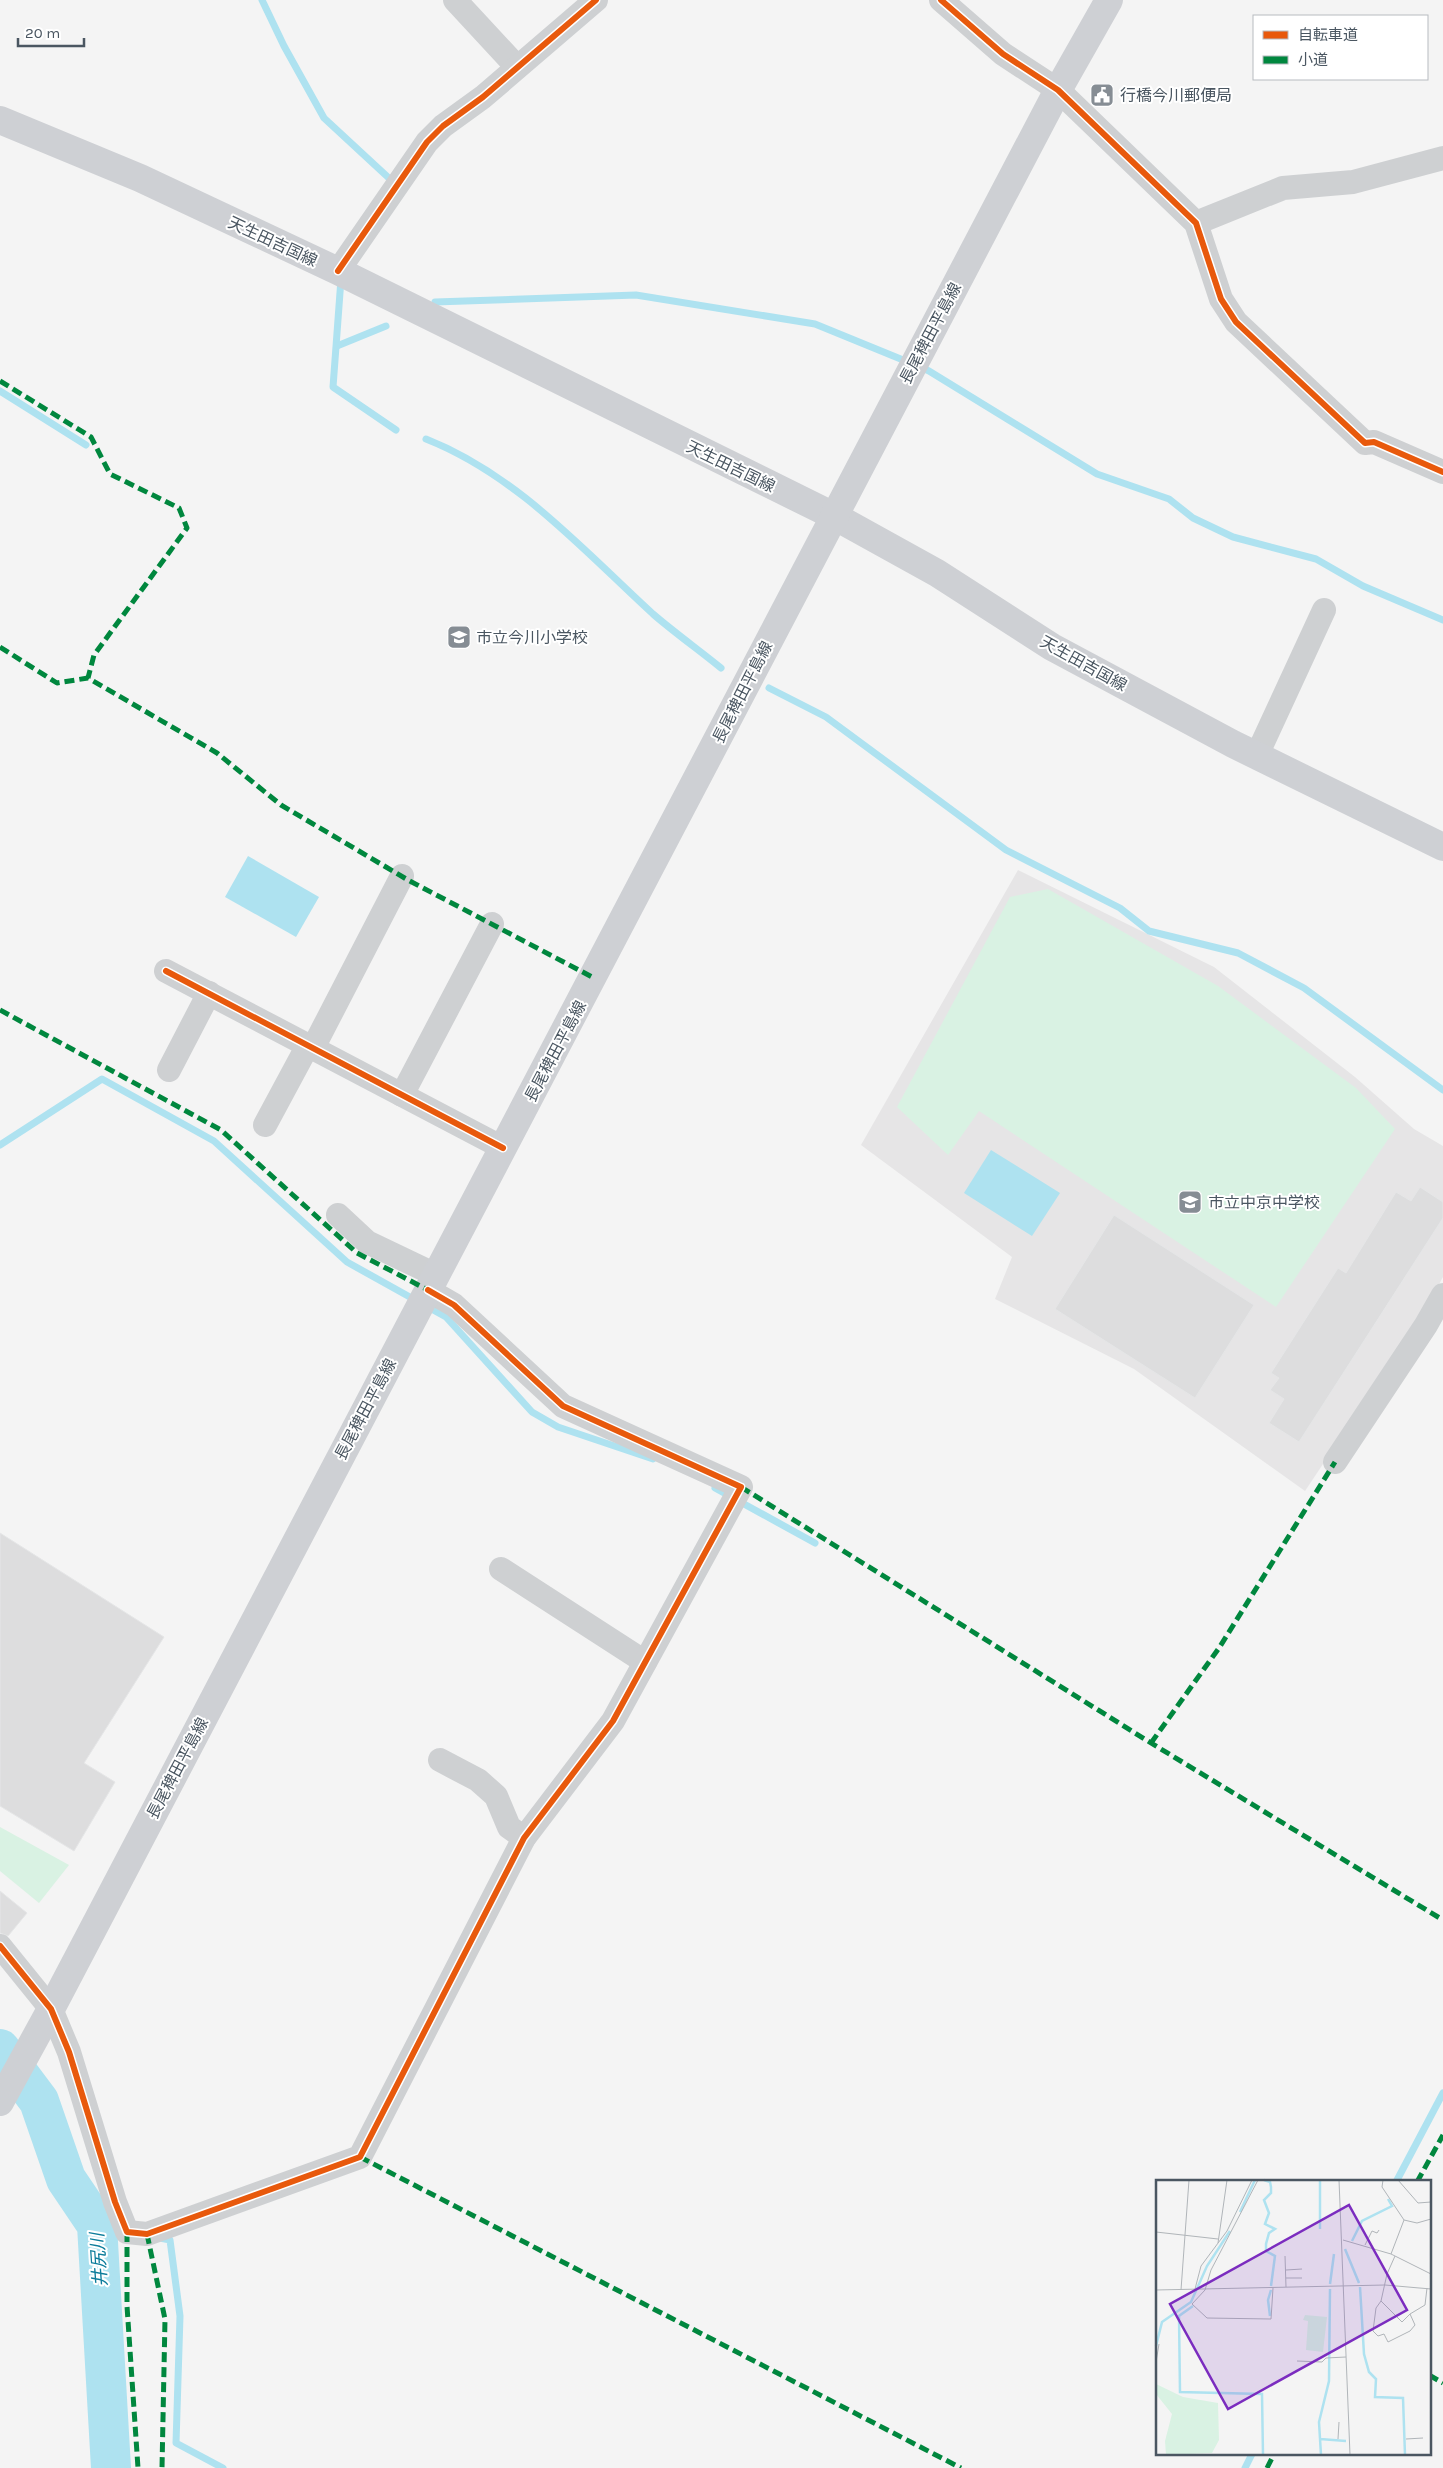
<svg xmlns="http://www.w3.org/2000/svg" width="1443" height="2468" font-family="Karla,'Noto Sans JP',sans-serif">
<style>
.education{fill:#e6e5e6}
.green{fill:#d9f2e3}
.water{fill:#aee2f0}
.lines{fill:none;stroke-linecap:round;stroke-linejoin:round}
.stream{stroke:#aee2f0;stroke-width:7}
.river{stroke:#aee2f0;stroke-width:40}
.building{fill:#ddddde;stroke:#e5e6e7}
.street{stroke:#ced0d2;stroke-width:24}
.secondary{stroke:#ced0d4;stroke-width:28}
.quiet{stroke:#00873e;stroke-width:5;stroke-dasharray:10 5;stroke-linecap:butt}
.cycleway-casing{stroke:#fff;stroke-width:9}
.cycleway{stroke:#e8590c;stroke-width:6}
.labels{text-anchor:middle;stroke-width:4;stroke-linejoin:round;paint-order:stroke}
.poi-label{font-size:16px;fill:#4a5661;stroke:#fff;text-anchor:start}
.street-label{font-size:16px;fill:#4a5661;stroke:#fff}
.water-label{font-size:18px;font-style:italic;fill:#0c7c9b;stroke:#fff}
.inset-river{fill:none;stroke:#aee2f0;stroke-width:2.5}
.inset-road{fill:none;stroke:#b0b5b9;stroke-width:1}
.view{fill:#7b2cbf;fill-opacity:0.15;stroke:#7b2cbf;stroke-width:2.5}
.inset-edge{fill:none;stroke:#4a5661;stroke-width:2.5}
</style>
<rect width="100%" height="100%" fill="#f4f4f4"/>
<path class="education" d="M1018,870L1214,967L1355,1077L1414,1129L1443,1146V1277L1419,1320L1305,1491L1134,1369L995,1299L1012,1257L861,1145Z"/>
<g class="green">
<path d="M1048,889L1218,986L1356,1088L1395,1129L1276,1307L979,1111L948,1155L897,1107L1010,897Z"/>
<path d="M0,1827L69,1865L39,1903L0,1871Z"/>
</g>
<g class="water">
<path d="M248,856L319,897L296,937L225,897Z"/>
<path d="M991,1150L1060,1193L1032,1236L964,1193Z"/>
</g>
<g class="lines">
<g class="stream">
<path d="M262,0L284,46L324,118L391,180"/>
<path d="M341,279L333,387L396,430"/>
<path d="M435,302L636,295L815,324L908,362"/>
<path d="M337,346L386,326"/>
<path d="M918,366L929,371L1097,474L1169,499L1193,518L1233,537L1316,559L1363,586L1443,620"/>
<path d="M0,391L86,445"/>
<path d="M426,439C517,475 582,549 653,614C675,633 699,650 721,668"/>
<path d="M769,688L826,717L1006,850L1120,908L1149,931L1238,953L1304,988L1443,1090"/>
<path d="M0,1145L102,1079L214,1141L347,1262L417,1301"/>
<path d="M426,1306L446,1317L532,1412L558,1427L653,1459"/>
<path d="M715,1488L815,1543"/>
<path d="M1396,2182L1443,2093"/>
<path d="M97,2225L122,2231"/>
<path d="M160,2238L170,2240L180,2316L176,2443L223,2468"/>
<path d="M1245,2468L1252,2454"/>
</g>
<path class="river" d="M0,2049L39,2101L66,2179L97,2225L111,2468"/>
</g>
<g class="building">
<path d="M1420,1187L1443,1202V1218L1299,1442L1269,1423L1284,1399L1270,1390L1279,1378L1271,1373L1338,1268L1346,1273L1396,1192L1411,1201Z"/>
<path d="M1114,1215L1254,1305L1195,1398L1055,1309Z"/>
<path d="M0,1533L164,1637L84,1763L115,1782L74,1851L0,1806Z"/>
<path d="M0,1891L27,1913L8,1936L0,1933Z"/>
</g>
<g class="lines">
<g class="street">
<path d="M455,0L517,67"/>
<path d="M941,0L1003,54L1058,90L1196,223L1221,299L1236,322L1365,443L1374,442L1443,472"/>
<path d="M1196,223L1283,188L1353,182L1443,158"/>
<path d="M338,271L427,142L443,126L483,97L596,0"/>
<path d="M1257,755L1324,610"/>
<path d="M166,971L503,1148"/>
<path d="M313,1048L402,876"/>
<path d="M169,1070L209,993"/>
<path d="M402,1095L492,924"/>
<path d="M265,1125L308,1045"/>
<path d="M338,1215L367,1242L436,1275"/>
<path d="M1335,1462L1426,1325L1443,1295"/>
<path d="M501,1569L645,1662"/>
<path d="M440,1760L478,1780L496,1796L509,1827L524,1838"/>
<path d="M0,1946L51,2009L69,2052L115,2202L127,2232L147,2234L360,2157L524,1838L613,1721L741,1487L563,1406L454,1305L428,1290"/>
</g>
<g class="secondary">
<path d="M0,120L140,178L338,271L834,516L937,573L1052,647L1233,744L1443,847"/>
<path d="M0,2102L51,2009L1058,90L1109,0"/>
</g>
<g class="quiet">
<path d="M0,381L91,437L110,474L179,508L187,528L94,655L88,678"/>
<path d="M0,647L57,683L88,678L217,753L281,805L408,880L594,978"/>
<path d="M0,1010L221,1130L357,1253L428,1290"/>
<path d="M741,1487L1151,1743L1443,1920"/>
<path d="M1151,1743L1219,1648L1335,1462"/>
<path d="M360,2157L961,2468"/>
<path d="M1417,2182L1443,2135"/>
<path d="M127,2232V2306L138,2468"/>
<path d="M147,2234L165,2319L162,2468"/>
<path d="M1429,2375L1443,2383"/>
<path d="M1267,2468L1274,2454"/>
</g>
<g class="cycleway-casing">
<g id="cycleway">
<path d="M941,0L1003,54L1058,90L1196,223L1221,299L1236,322L1365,443L1374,442L1443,472"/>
<path d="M338,271L427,142L443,126L483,97L596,0"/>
<path d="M166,971L503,1148"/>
<path d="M0,1946L51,2009L69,2052L115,2202L127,2232L147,2234L360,2157L524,1838L613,1721L741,1487L563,1406L454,1305L428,1290"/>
</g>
</g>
<use href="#cycleway" class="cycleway"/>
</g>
<defs>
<g id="civic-square" transform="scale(1.25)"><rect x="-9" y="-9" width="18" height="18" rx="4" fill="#868d94" stroke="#fff"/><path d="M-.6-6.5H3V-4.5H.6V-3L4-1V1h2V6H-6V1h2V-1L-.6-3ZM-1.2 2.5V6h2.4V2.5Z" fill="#fff"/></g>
<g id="school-square" transform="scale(1.25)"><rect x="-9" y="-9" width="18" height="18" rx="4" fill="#868d94" stroke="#fff"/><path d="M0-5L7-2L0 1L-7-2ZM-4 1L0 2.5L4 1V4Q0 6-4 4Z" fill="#fff"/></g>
</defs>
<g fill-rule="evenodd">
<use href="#civic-square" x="1102" y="95"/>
<use href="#school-square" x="459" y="637"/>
<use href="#school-square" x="1190" y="1202"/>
</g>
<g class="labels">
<g class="poi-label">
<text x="1120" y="101">行橋今川郵便局</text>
<text x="476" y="643">市立今川小学校</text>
<text x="1208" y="1208">市立中京中学校</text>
</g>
<g class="street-label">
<text transform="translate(273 241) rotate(25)" y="6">天生田吉国線</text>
<text transform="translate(930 333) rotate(-62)" y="6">長尾稗田平島線</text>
<text transform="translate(731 466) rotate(26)" y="6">天生田吉国線</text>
<text transform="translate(1084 663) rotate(29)" y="6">天生田吉国線</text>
<text transform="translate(742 692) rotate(-63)" y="6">長尾稗田平島線</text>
<text transform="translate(555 1051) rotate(-62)" y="6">長尾稗田平島線</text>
<text transform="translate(365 1409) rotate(-62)" y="6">長尾稗田平島線</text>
<text transform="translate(177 1768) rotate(-62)" y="6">長尾稗田平島線</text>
</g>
<g class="water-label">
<text transform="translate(99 2260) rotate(-94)" y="6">井尻川</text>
</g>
</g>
<g transform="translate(1156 2180)">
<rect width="275" height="275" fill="#f4f4f4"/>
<path d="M149,135L171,137L167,172L150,170L152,141L147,140ZM0,204L27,217L62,223L63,260L56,273L10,275L9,261L16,234L0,214Z" fill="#d9f2e3"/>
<path class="inset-river" d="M108,0L114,2L115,7V13L108,20L113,33L109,44L119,49L113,53L110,64V71L119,76L115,106M164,0V49M84,32L99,0M196,61L206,41L236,26L232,19M189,69L203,103M174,104L178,74M204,107L208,174L213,192L220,199L219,217L247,218L249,275M37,126L23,136L24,212L106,214L107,275M114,136L112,120L115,110M0,166L6,142L35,122L51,86L74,51M164,259L190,261M165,275L163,242L173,201L174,109"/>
<path class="inset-road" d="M102,0L55,90L49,110L36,124L51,138L115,139L117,108M183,0L194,275M227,0L226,7L248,40L261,43L275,39M242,0L262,23L275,22M0,52L62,59M187,60L235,74L275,94M62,63L71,0M209,65L216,51L221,53L223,50M235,74L248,40M129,76L130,107M239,76L231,94L225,121L220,128L217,151L222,156L228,154L232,162L254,151L259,145L254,134L269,125L271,108M130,90L146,89M130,98H146M39,109L45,86L71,51L96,0M0,110L229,105L275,109M25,110L33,0M225,121L246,142L254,134M141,181L166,182L170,178L190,177M0,182L3,164M182,259L183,242M250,259L267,258"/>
<path class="view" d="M193,25L251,130L72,229L14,124Z"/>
<rect width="275" height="275" class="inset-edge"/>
</g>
<rect x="1253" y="15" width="175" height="65" fill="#ffffff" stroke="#b7bbc0"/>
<rect x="1263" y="31" width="25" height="8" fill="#e8590c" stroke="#b7bbc0"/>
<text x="1298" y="40" font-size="15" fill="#4a5661">自転車道</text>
<rect x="1263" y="56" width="25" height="8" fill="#00873e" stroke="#b7bbc0"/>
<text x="1298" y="65" font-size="15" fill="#4a5661">小道</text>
<path d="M18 38v8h66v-8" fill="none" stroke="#4a5661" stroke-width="2.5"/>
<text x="25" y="38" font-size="15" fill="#4a5661" stroke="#ffffff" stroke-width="4" paint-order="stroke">20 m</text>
</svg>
